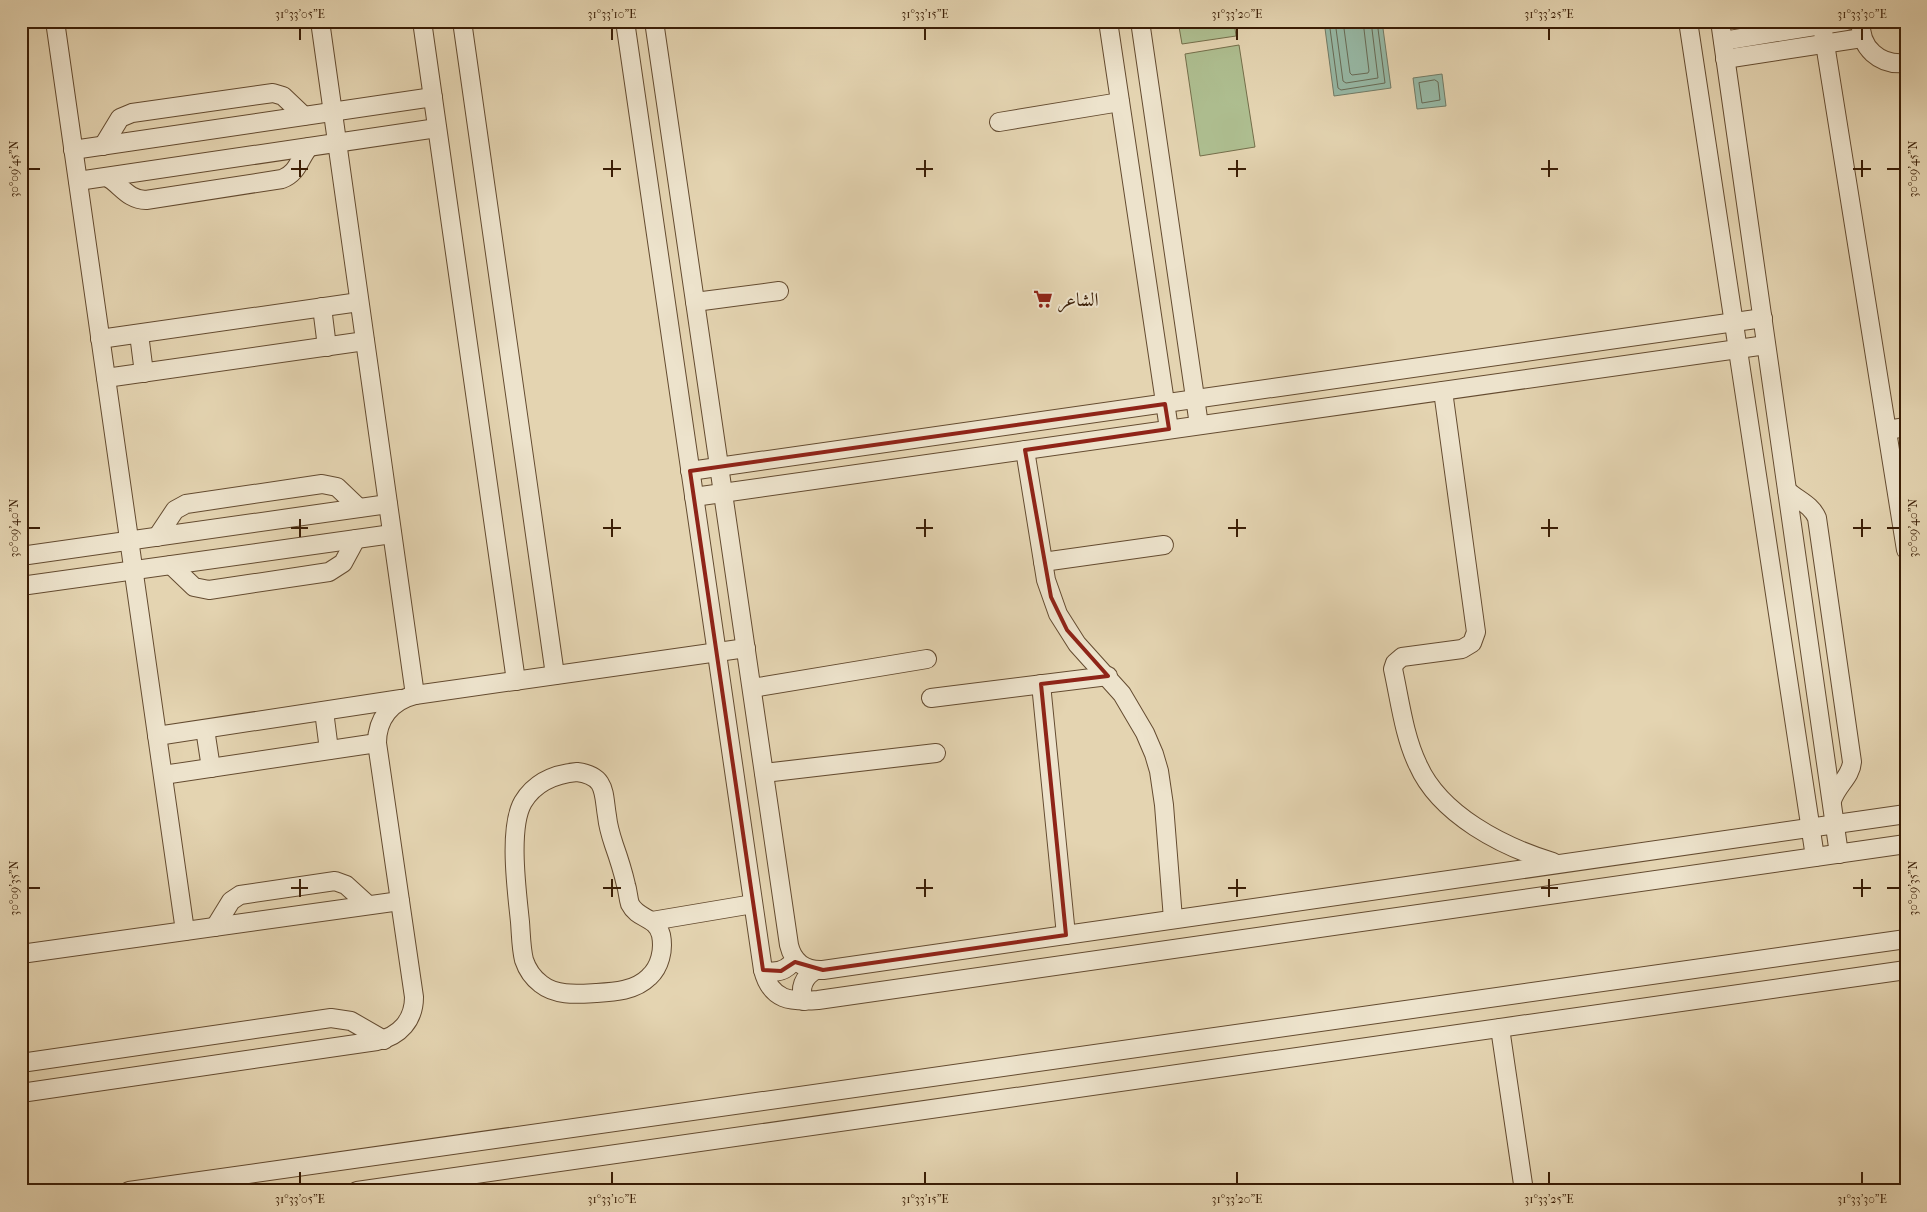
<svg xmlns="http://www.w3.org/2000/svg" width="1927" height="1212" font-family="'IM FELL French Canon',Amiri,serif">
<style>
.green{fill:#aebe90;stroke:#746e4a}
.water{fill:#97b9a6;stroke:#727b66}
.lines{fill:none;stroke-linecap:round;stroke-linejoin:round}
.shore{stroke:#686b56;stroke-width:1}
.minor-casing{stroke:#644b30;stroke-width:20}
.minor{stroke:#ede3cc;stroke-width:18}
.marked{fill:none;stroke:#8f2418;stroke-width:4;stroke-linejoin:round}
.ticks{fill:none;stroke:#3a1d05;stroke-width:2}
.labels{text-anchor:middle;stroke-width:4;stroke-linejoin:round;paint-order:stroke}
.poi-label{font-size:19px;fill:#3a1d05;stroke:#ede3cc;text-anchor:start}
.neatline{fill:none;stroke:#3a1d05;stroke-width:2}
.ticks-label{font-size:12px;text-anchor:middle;fill:#3a1d05}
</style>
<rect width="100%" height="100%" fill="#e4d4b1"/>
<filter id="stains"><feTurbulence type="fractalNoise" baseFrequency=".004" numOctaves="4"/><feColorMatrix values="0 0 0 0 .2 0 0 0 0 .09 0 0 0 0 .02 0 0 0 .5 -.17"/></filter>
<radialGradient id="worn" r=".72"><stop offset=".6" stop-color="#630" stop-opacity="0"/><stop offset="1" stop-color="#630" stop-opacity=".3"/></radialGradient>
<g class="green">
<path d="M1178,21H1234L1236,36L1182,44Z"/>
<path d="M1239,45L1255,147L1200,156L1185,54Z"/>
</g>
<g class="water">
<path d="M1324,21H1382L1391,88L1334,96Z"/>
<path d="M1442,74L1446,106L1417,109L1413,78Z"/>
</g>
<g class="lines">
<g class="shore">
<path d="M1329,21L1338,88L1341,90L1385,83L1377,21"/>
<path d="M1335,21L1343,81L1346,83L1378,78L1371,21"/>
<path d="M1343,21L1350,73L1352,75L1368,73L1369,71L1363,21"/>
<path d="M1435,80L1438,82L1440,100L1422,103L1419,83Z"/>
</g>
<g class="minor-casing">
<g id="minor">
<path d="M55,21L185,931"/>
<path d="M320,21L415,695"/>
<path d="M422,21L516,681"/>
<path d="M462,21L555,675"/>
<path d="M625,21L763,970C771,1001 791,1002 818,1000L1906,844"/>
<path d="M654,21L789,945C793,962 805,971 823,970L1906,814"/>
<path d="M1108,21L1169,429"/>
<path d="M1140,21L1199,425"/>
<path d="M1688,21L1815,857"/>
<path d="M1720,21L1839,854"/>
<path d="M1861,21C1859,48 1880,66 1906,63"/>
<path d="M1822,25L1906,550"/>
<path d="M1723,41L1846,21"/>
<path d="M1725,59L1862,38"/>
<path d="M999,122L1120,102"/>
<path d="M103,146L120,118L132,113L273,93L283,96L304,116"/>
<path d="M73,150L433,97"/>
<path d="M107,177C121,185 128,200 146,200L282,179C298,173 299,159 309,147"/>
<path d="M78,181L437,128"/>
<path d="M695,302L779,291"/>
<path d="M322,307L327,347"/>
<path d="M139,334L144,373"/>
<path d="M100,339L359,302"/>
<path d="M106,378L365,341"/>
<path d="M1443,391L1476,632L1472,643L1462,649L1402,657L1395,663L1393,669C1400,701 1404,736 1418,765C1440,815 1503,847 1553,862"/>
<path d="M1887,430L1906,427"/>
<path d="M1025,450L1046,580L1058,614L1077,644L1122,694L1145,733L1154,754L1159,771L1164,805L1173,919"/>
<path d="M690,471L1763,318"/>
<path d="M1787,490C1797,500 1811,504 1817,518L1852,762C1851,777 1836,786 1832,801"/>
<path d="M694,497L1766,345"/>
<path d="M157,537L175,510L186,504L322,484L337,487L359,508"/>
<path d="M21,556L388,504"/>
<path d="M1043,562L1164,545"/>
<path d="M171,565L194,587L209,590L329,572L343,563L356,539"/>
<path d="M21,586L392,534"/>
<path d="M1041,684L1066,935"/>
<path d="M752,688L927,659"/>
<path d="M931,698L1108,676"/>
<path d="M324,711L329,750"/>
<path d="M205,729L211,768"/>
<path d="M157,736L401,699"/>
<path d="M577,772C607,776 603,793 607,816C608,826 611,836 614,845C619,859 623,872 626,885C628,891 628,898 630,904C638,920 656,916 661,935C664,950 660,967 649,977C635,991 614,992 596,993C577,994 556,996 541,984C533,978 527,969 524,960C521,948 521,934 520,922C517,892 508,828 523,802C535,782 555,774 577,772Z"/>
<path d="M764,773L936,753"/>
<path d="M163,775L377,743"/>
<path d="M652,921L753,904"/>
<path d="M215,927L231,901L240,895L335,881L346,885L368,905"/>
<path d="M21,954L400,901"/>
<path d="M763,970C776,974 787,971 795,959"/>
<path d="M804,1001C799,988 803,977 816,970"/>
<path d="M1500,1028L1524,1191"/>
<path d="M21,1063L331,1018L351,1021L384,1040"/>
<path d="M21,1093L377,1041C400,1036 414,1020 414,997L377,743C377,719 391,701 415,695L746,648"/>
<path d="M129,1191L1906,939"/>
<path d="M357,1191L1906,970"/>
</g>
</g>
<use href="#minor" class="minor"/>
</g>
<path class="marked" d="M1165,404L1169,429L1025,450L1051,597L1067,630L1108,676L1041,684L1066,935L823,970L795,962L781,971L763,970L690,471Z"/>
<path class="ticks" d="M300,28V40M612,28V40M925,28V40M1237,28V40M1549,28V40M1862,28V40M300,160V177M612,160V177M925,160V177M1237,160V177M1549,160V177M1862,160V177M28,169H40M291,169H308M603,169H621M916,169H933M1228,169H1246M1541,169H1558M1853,169H1871M1887,169H1900M300,519V537M612,519V537M925,519V537M1237,519V537M1549,519V537M1862,519V537M28,528H40M291,528H308M603,528H621M916,528H933M1228,528H1246M1541,528H1558M1853,528H1871M1887,528H1900M300,879V897M612,879V897M925,879V897M1237,879V897M1549,879V897M1862,879V897M28,888H40M291,888H308M603,888H621M916,888H933M1228,888H1246M1541,888H1558M1853,888H1871M1887,888H1900M300,1172V1184M612,1172V1184M925,1172V1184M1237,1172V1184M1549,1172V1184M1862,1172V1184"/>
<defs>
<g id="supermarket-bare" transform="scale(1.5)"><path d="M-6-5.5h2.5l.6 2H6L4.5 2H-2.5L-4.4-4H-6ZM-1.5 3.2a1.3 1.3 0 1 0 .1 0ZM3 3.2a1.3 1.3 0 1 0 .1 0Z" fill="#8f2418" stroke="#ede3cc" stroke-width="2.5" paint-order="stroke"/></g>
</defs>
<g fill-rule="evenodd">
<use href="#supermarket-bare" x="1043" y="299"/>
</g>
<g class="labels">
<g class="poi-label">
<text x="1058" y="306">الشاعر</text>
</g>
</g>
<rect width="1927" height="1212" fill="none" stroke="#e4d4b1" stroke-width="55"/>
<rect x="28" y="28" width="1872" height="1156" class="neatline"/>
<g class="ticks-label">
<text x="300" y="18">31°33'05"E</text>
<text x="612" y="18">31°33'10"E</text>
<text x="925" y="18">31°33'15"E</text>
<text x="1237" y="18">31°33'20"E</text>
<text x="1549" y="18">31°33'25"E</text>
<text x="1862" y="18">31°33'30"E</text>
<text transform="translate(14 169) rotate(-90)" y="4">30°09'45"N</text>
<text transform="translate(1913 169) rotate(-90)" y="4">30°09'45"N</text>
<text transform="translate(14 528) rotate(-90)" y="4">30°09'40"N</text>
<text transform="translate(1913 528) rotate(-90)" y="4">30°09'40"N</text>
<text transform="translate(14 888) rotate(-90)" y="4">30°09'35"N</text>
<text transform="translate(1913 888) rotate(-90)" y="4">30°09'35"N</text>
<text x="300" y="1203">31°33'05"E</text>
<text x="612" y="1203">31°33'10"E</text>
<text x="925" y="1203">31°33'15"E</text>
<text x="1237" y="1203">31°33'20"E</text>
<text x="1549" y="1203">31°33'25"E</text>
<text x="1862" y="1203">31°33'30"E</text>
</g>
<rect width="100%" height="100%" filter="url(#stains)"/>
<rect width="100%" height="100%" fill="url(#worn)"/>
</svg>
